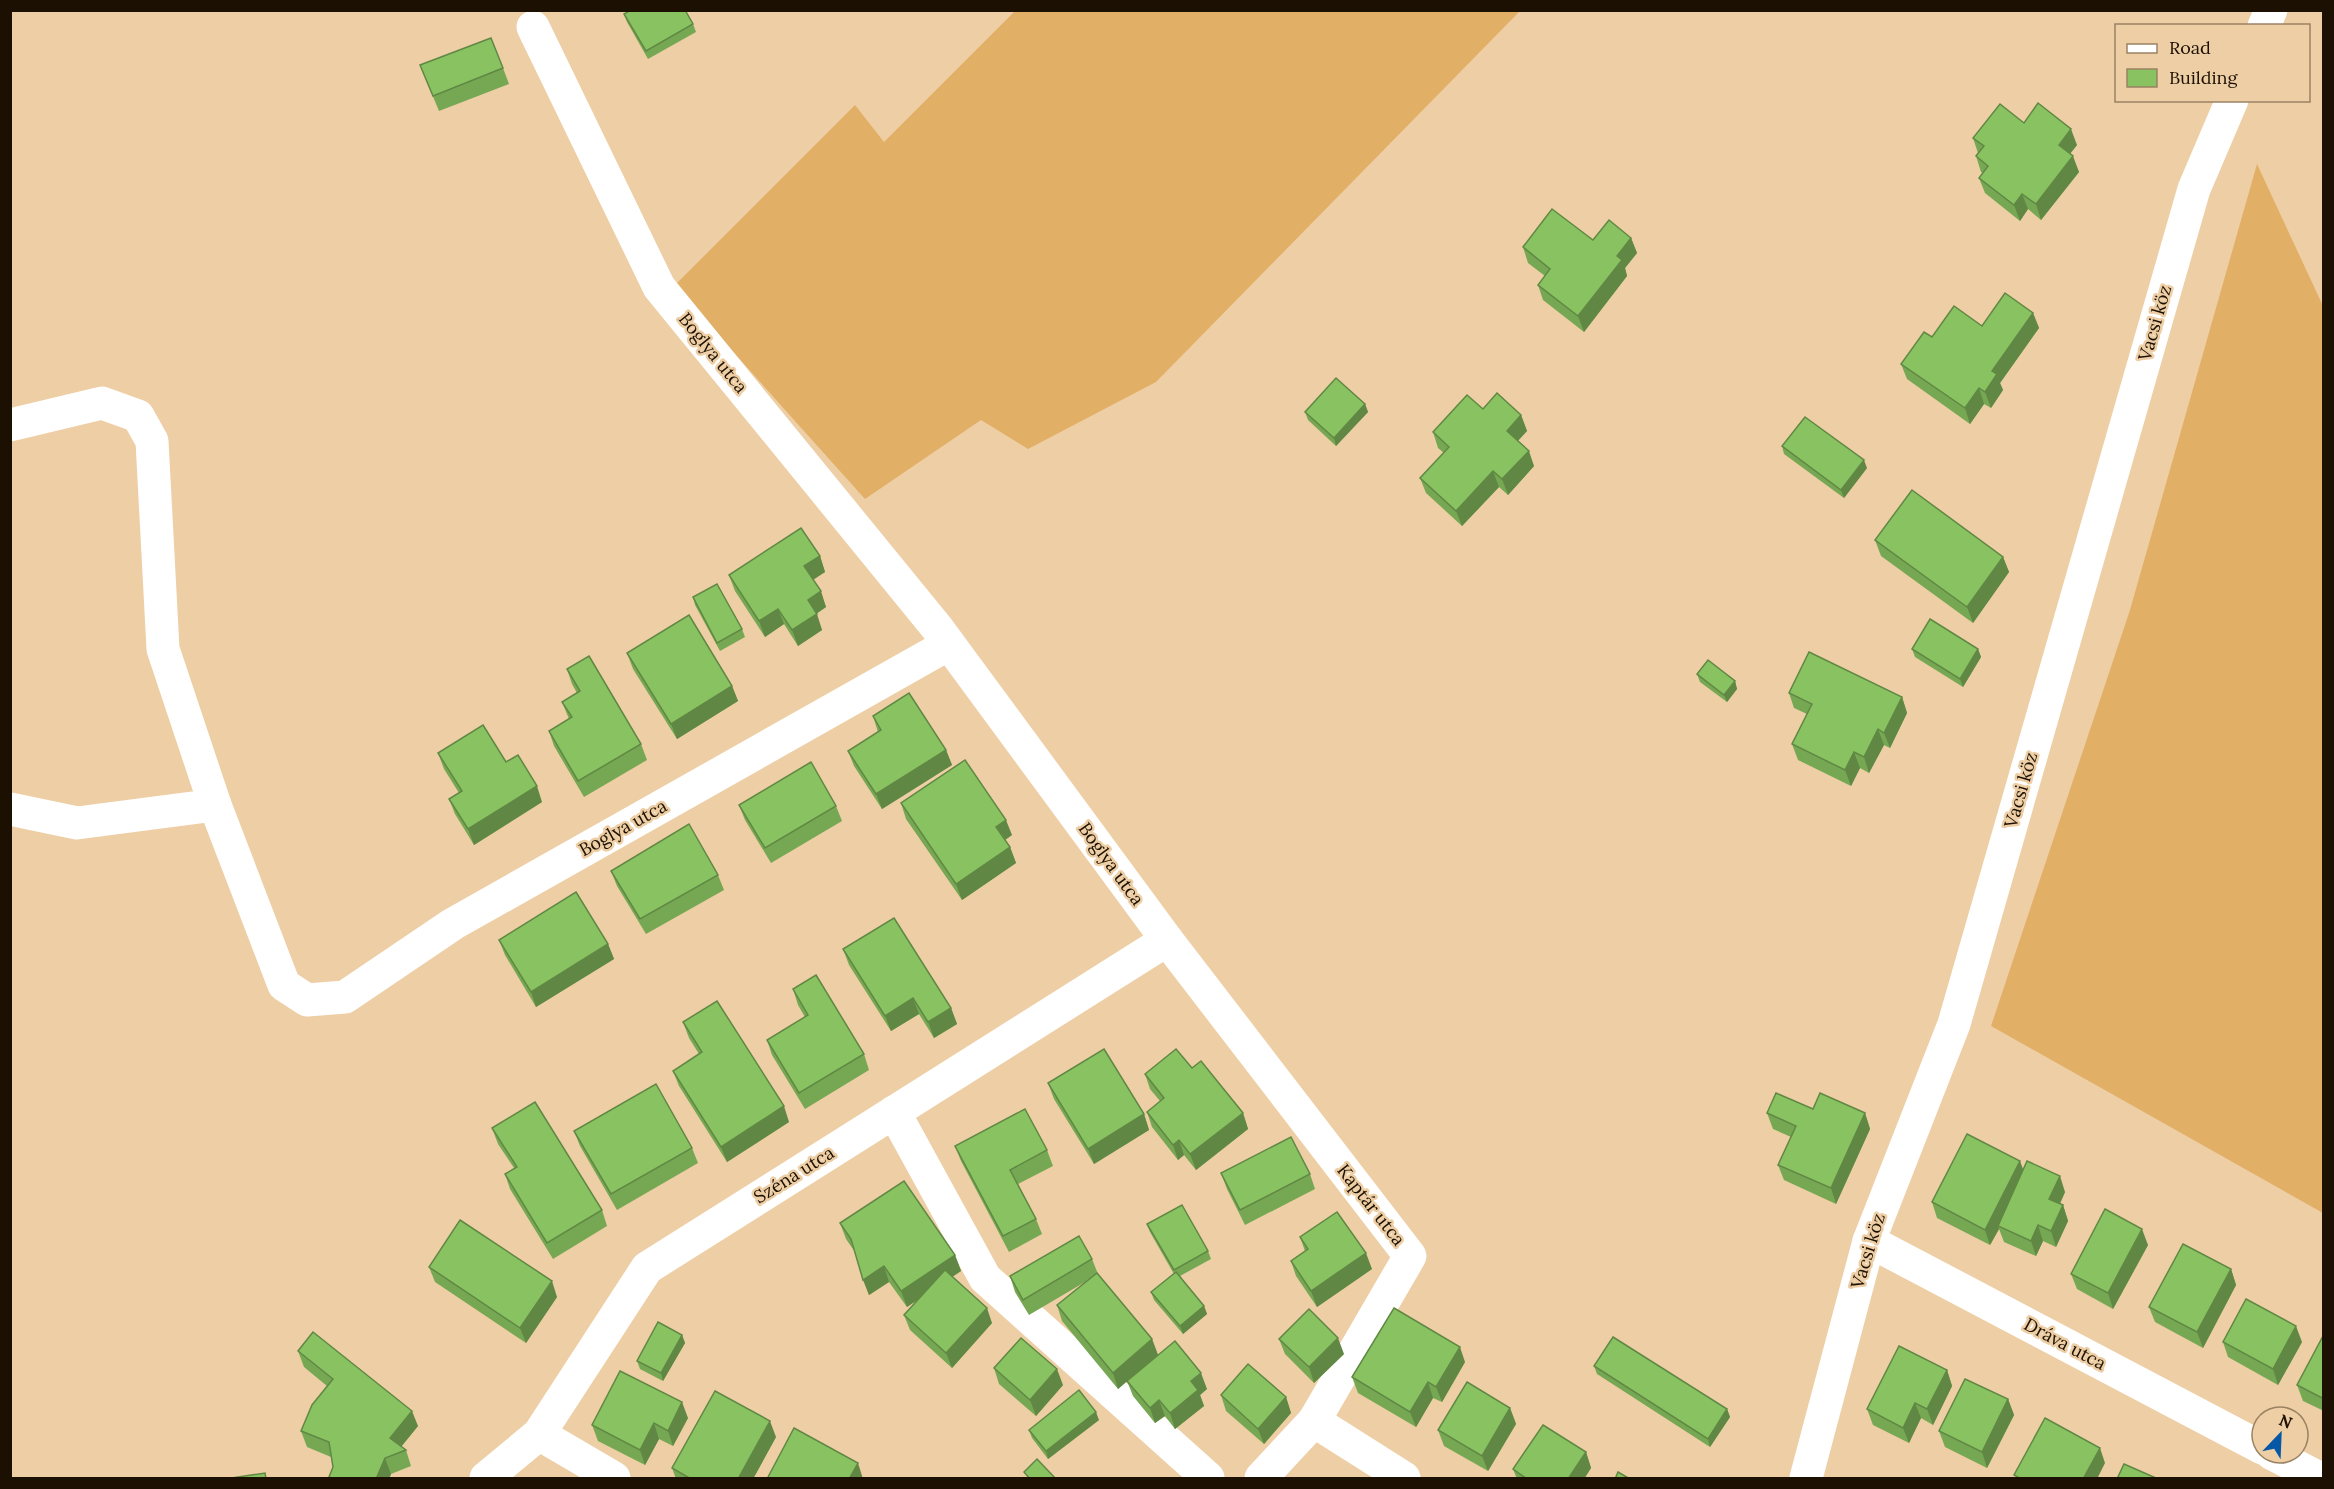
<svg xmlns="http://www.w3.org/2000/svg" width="2334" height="1489" font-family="Lora,serif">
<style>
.garden{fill:#e2af67}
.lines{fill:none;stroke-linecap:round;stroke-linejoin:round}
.minor{stroke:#fff;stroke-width:33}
.tertiary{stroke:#fff;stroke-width:33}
.wall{fill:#76a853}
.shaded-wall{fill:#608844}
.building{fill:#89c361;stroke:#608844;stroke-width:1.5}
.labels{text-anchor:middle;stroke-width:5;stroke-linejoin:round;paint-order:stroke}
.street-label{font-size:18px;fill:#1b1002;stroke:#eecea4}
</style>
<rect width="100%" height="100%" fill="#eecea4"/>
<g class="garden">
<path d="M1015,11H1520L1156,382L1028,449L981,420L865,499L674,286L855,105L884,142Z"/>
<path d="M2257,164L2323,306V1213L1991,1026L2130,610Z"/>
</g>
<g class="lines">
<g class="minor">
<path d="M2264,26L2271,10"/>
<path d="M533,27L659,287L938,629L1167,940L1410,1256L1314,1421L1261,1478"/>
<path d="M2232,100L2194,189L1954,1024L1869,1241L2262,1448"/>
<path d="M10,425L102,403L138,416L152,441L163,649L215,805L77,823L10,809"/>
<path d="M215,805L284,985L307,1000L345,997L453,924L949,644"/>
<path d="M894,1112L985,1278L1208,1478"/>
<path d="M1314,1421L1404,1478"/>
<path d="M539,1434L614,1478"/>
<path d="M2271,1453L2319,1478"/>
<path d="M486,1478L539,1434L647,1268L1167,940"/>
</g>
<path class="tertiary" d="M1806,1478L1869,1241"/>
</g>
<g class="wall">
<path d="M624,14L693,24L696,32L648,59L627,22Z"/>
<path d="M420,65L503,68L509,84L439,111Z"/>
<path d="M2024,123L2077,145L2070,154L2079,172L2041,220L2028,209L2020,221L1985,193L1979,178L1983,173L1981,172L1976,156L1978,153L1973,138Z"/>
<path d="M1631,238L1637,253L1625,268L1627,276L1584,332L1543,300L1538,285L1545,276L1528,263L1523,247L1593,240Z"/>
<path d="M2033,313L2039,328L2000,383L2003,390L1991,408L1984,404L1970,424L1907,379L1901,364L1982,326Z"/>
<path d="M1365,404L1368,412L1336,446L1308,420L1305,412Z"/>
<path d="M1483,409L1521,415L1527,431L1518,441L1534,466L1508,495L1499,487L1462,526L1426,493L1420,478L1444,453L1438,448L1433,432Z"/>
<path d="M1782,446L1867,468L1844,498L1784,454Z"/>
<path d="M1875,540L2003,557L2009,572L1973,623L1881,556Z"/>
<path d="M820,556L825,572L813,579L826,607L816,614L822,630L798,646L784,624L765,637L735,591L729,575Z"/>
<path d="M693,597L742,629L745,637L720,651L695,605Z"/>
<path d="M1912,649H1978L1981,657L1963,687L1915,657Z"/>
<path d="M627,653L732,686L738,701L677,739L633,669Z"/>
<path d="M567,669L641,744L647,760L584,797L554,746L549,731L569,719L562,702L577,693L572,684Z"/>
<path d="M1697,674L1735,681L1737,689L1727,702L1700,682Z"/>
<path d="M1789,693L1902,697L1907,713L1890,748L1884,745L1869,773L1860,768L1851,786L1798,760L1792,744L1807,714L1794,708Z"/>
<path d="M873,716L946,750L952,765L882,809L854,766L848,751L878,732Z"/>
<path d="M438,753L506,762L542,802L474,845L455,814L449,799L459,793L444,769Z"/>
<path d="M901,803L1012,835L1005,840L1010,847L1016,863L962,900L906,819Z"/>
<path d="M739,805L836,806L842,821L771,863L745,820Z"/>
<path d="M611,871L718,875L724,890L646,934L617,886Z"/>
<path d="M499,940L608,944L614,959L536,1007L505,955Z"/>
<path d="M843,949L951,1008L957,1024L934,1038L919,1014L891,1031L849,965Z"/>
<path d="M793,989L864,1054L869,1070L805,1109L772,1055L767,1040L805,1017L798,1005Z"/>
<path d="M683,1022L789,1122L727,1162L679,1086L673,1071L699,1054L689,1038Z"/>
<path d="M1192,1068L1243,1113L1248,1129L1196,1170L1184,1155L1178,1160L1152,1127L1147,1112L1160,1101L1150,1089L1145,1074Z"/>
<path d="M1048,1083L1144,1114L1149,1130L1094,1164L1054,1099Z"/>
<path d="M1813,1109L1865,1113L1870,1129L1836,1204L1784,1180L1778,1165L1791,1137L1773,1129L1767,1113Z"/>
<path d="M492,1128L602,1210L607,1226L553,1259L510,1189L505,1174L514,1168L498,1144Z"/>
<path d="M574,1131L692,1148L698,1163L617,1210L580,1146Z"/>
<path d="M955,1146L1047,1150L1053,1166L1018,1184L1036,1219L1042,1234L1009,1252L961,1161Z"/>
<path d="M2023,1170L2065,1192L2060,1204L2063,1205L2068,1221L2056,1247L2043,1241L2036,1256L2004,1242L1999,1229L1990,1245L1937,1218L1932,1202Z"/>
<path d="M1221,1173L1310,1174L1315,1189L1245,1225L1227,1189Z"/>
<path d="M840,1223L955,1255L961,1271L952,1277L992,1323L952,1368L910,1330L904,1315L918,1299L907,1307L889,1282L869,1295L855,1252L846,1239Z"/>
<path d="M1147,1224L1208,1251L1211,1259L1180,1276L1204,1306L1207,1314L1183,1334L1154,1300L1151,1292L1174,1274L1150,1232Z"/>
<path d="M1300,1237L1372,1269L1317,1307L1296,1276L1291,1261L1305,1251Z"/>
<path d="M2148,1245L2113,1309L2077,1289L2071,1274Z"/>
<path d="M1092,1259L1098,1274L1152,1339L1158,1355L1207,1389L1200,1395L1204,1406L1175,1429L1165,1416L1155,1423L1133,1396L1127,1381L1118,1389L1062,1321L1057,1305L1085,1282L1029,1315L1015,1292L1010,1276Z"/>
<path d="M429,1267L557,1297L526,1343L435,1282Z"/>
<path d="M2231,1269L2236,1285L2203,1348L2155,1322L2149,1307Z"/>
<path d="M2324,1334V1411L2303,1401L2297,1385Z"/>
<path d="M682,1335L685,1343L663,1381L640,1369L637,1361Z"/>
<path d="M1279,1339L1344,1354L1314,1383L1285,1354Z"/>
<path d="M2223,1342H2302L2278,1385L2228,1357Z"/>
<path d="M298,1351L418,1426L401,1447L406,1450L411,1466L391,1474L389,1479H329V1477L333,1467L331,1457L307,1447L301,1431L327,1386L304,1367Z"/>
<path d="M1465,1362L1442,1402L1433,1398L1416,1427L1358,1393L1352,1377Z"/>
<path d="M1594,1366L1727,1409L1730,1417L1710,1447L1597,1374Z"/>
<path d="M994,1368L1063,1385L1036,1416L999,1384Z"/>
<path d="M1947,1370L1952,1386L1933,1425L1921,1418L1909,1443L1873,1425L1867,1409Z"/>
<path d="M1221,1395L1286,1397L1291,1413L1264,1444L1226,1411Z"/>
<path d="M2008,1399L2014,1415L1987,1468L1945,1447L1939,1431Z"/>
<path d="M1510,1408L1516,1424L1488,1471L1444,1446L1438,1430Z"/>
<path d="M688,1418L673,1446L659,1439L645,1465L598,1441L592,1425Z"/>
<path d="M1099,1420L1048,1459L1032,1438L1029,1430Z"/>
<path d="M776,1437L753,1479H676L672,1468Z"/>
<path d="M1586,1452L1591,1468L1584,1479H1517L1513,1469Z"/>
</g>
<g class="shaded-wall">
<path d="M2071,129L2077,145L2064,161L2059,145Z"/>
<path d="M2073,156L2079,172L2041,220L2036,204Z"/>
<path d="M2022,194L2028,209L2020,221L2014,205Z"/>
<path d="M1631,238L1637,253L1625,268L1627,276L1584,332L1578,316L1617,256Z"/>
<path d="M2033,313L2039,328L2000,383L2003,390L1991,408L1985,392L1992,371Z"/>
<path d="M1979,388L1984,404L1970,424L1965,408Z"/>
<path d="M1365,404L1368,412L1336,446L1334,438Z"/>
<path d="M1521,415L1527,431L1512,447L1507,431Z"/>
<path d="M1529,451L1534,466L1508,495L1502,479Z"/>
<path d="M1864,460L1867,468L1844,498L1841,490Z"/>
<path d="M1493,471L1499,487L1462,526L1456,511Z"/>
<path d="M820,556L825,572L810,582L804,566Z"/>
<path d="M2003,557L2009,572L1973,623L1967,607Z"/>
<path d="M821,591L826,607L813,616L808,600Z"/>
<path d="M778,609L784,624L765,637L759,621Z"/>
<path d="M817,614L822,630L798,646L792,630Z"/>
<path d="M1978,649L1981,657L1963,687L1960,679Z"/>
<path d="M1735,681L1737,689L1727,702L1724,695Z"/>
<path d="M732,686L738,701L677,739L671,724Z"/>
<path d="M1902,697L1907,713L1890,748L1884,733Z"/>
<path d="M1878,729L1884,745L1869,773L1864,757Z"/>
<path d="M946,750L952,765L882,809L876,794Z"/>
<path d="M1854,752L1860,768L1851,786L1845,770Z"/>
<path d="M537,786L542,802L474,845L468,829Z"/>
<path d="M1006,820L1012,835L1002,842L996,827Z"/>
<path d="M1010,847L1016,863L962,900L956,884Z"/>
<path d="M608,944L614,959L536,1007L531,992Z"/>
<path d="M913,998L919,1014L891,1031L885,1016Z"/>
<path d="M951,1008L957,1024L934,1038L928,1022Z"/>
<path d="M784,1106L789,1122L727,1162L721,1147Z"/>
<path d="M1243,1113L1248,1129L1196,1170L1190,1154Z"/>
<path d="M1865,1113L1870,1129L1836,1204L1831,1188Z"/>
<path d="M1144,1114L1149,1130L1094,1164L1088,1149Z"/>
<path d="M1179,1140L1184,1155L1178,1160L1173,1145Z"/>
<path d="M2020,1161L2026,1177L1998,1226L1999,1229L1990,1245L1985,1230Z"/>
<path d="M2060,1176L2065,1192L2055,1214L2049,1199Z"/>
<path d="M2063,1205L2068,1221L2056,1247L2051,1231Z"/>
<path d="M2038,1225L2043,1241L2036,1256L2031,1241Z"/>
<path d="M2142,1229L2148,1245L2113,1309L2108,1293Z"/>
<path d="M1366,1253L1372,1269L1317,1307L1311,1291Z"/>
<path d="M955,1255L961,1271L907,1307L901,1291Z"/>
<path d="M884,1266L889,1282L869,1295L863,1280Z"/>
<path d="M2231,1269L2236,1285L2203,1348L2197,1332Z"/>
<path d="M552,1281L557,1297L526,1343L520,1328Z"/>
<path d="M1204,1306L1207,1314L1183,1334L1180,1326Z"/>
<path d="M987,1308L992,1323L952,1368L946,1353Z"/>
<path d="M2296,1326L2302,1342L2278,1385L2273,1369Z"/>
<path d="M682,1335L685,1343L663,1381L661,1373Z"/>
<path d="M1338,1338L1344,1354L1314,1383L1309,1367Z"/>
<path d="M1152,1339L1158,1355L1118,1389L1113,1373Z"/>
<path d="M1460,1347L1465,1362L1442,1402L1436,1387Z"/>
<path d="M1057,1369L1063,1385L1036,1416L1030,1400Z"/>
<path d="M1947,1370L1952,1386L1933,1425L1927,1409Z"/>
<path d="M1201,1373L1207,1389L1200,1395L1204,1406L1175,1429L1170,1413L1191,1381Z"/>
<path d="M1428,1382L1433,1398L1416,1427L1410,1412Z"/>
<path d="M1286,1397L1291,1413L1264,1444L1258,1429Z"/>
<path d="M2008,1399L2014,1415L1987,1468L1982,1452Z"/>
<path d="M1159,1400L1165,1416L1155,1423L1150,1408Z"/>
<path d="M682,1402L688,1418L673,1446L668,1431Z"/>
<path d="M1915,1403L1921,1418L1909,1443L1903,1428Z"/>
<path d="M1510,1408L1516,1424L1488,1471L1482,1456Z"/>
<path d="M1727,1409L1730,1417L1710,1447L1708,1439Z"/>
<path d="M412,1411L418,1426L396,1453L390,1438Z"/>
<path d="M1096,1412L1099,1420L1048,1459L1046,1451Z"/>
<path d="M770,1421L776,1437L753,1479H738Z"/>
<path d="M654,1423L659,1439L645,1465L640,1450Z"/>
<path d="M2100,1448L2105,1463L2097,1479H2083Z"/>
<path d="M1586,1452L1591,1468L1584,1479H1568Z"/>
<path d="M385,1458L391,1474L389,1479H376Z"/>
<path d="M858,1463L863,1479H849Z"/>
</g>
<g class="building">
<path d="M631,10H685L693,24L646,51L624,14Z"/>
<path d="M491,38L503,68L433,96L420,65Z"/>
<path d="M2038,103L2071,129L2059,145L2073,156L2036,204L2022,194L2014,205L1979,178L1988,166L1976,156L1984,146L1973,138L2000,104L2024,123Z"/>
<path d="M1552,209L1593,240L1609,220L1631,238L1617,256L1622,260L1578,316L1538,285L1550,269L1523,247Z"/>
<path d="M2005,293L2033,313L1992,371L1997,374L1985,392L1979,388L1965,408L1901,364L1924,332L1932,337L1954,306L1982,326Z"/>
<path d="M1336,378L1365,404L1334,438L1305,412Z"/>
<path d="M1497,393L1521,415L1507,431L1529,451L1502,479L1493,471L1456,511L1420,478L1449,447L1433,432L1467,395L1483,409Z"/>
<path d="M1805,417L1864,460L1841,490L1782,446Z"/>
<path d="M1912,490L2003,557L1967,607L1875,540Z"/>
<path d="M801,528L820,556L804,566L821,591L808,600L817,614L792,630L778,609L759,621L729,575Z"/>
<path d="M717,584L742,629L717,643L693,597Z"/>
<path d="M689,615L732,686L671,724L627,653Z"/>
<path d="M1930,619L1978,649L1960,679L1912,649Z"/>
<path d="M1809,652L1902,697L1884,733L1878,729L1864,757L1854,752L1845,770L1792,744L1812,704L1789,693Z"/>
<path d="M589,656L641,744L578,781L549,731L572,717L562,702L580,691L567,669Z"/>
<path d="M1708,660L1735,681L1724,695L1697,674Z"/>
<path d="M909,693L946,750L876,794L848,751L881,730L873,716Z"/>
<path d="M483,725L506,762L518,755L537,786L468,829L449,799L462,791L438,753Z"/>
<path d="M965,760L1006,820L996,827L1010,847L956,884L901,803Z"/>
<path d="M811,762L836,806L765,848L739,805Z"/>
<path d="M689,824L718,875L640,919L611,871Z"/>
<path d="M576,892L608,944L531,992L499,940Z"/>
<path d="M894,918L951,1008L928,1022L913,998L885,1016L843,949Z"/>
<path d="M816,975L864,1054L799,1093L767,1040L808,1015L793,989Z"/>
<path d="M717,1001L784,1106L721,1147L673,1071L702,1052L683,1022Z"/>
<path d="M1104,1049L1144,1114L1088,1149L1048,1083Z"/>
<path d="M1176,1049L1192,1068L1201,1061L1243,1113L1190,1154L1179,1140L1173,1145L1147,1112L1164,1098L1145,1074Z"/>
<path d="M656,1084L692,1148L611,1194L574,1131Z"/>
<path d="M1776,1093L1813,1109L1820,1093L1865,1113L1831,1188L1778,1165L1796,1126L1767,1113Z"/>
<path d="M535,1102L602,1210L547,1243L505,1174L517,1167L492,1128Z"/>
<path d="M1025,1109L1047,1150L1010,1170L1036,1219L1003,1236L955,1146Z"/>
<path d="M1967,1134L2020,1161L1985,1230L1932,1202Z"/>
<path d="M1291,1137L1310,1174L1240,1210L1221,1173Z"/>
<path d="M2027,1161L2060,1176L2049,1199L2063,1205L2051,1231L2038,1225L2031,1241L1998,1226Z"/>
<path d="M904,1181L955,1255L901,1291L884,1266L863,1280L851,1239L840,1223Z"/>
<path d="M1182,1205L1208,1251L1174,1270L1147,1224Z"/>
<path d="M2105,1209L2142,1229L2108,1293L2071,1274Z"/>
<path d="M1337,1212L1366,1253L1311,1291L1291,1261L1308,1249L1300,1237Z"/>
<path d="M460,1220L552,1281L520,1328L429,1267Z"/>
<path d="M1079,1236L1092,1259L1023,1300L1010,1276Z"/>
<path d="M2183,1244L2231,1269L2197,1332L2149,1307Z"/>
<path d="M945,1270L987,1308L946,1353L904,1315Z"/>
<path d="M1176,1272L1204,1306L1180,1326L1151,1292Z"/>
<path d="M1097,1273L1152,1339L1113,1373L1057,1305Z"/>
<path d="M2246,1299L2296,1326L2273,1369L2223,1342Z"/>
<path d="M1394,1308L1460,1347L1436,1387L1428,1382L1410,1412L1352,1377Z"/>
<path d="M1309,1309L1338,1338L1309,1367L1279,1339Z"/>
<path d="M658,1322L682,1335L661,1373L637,1361Z"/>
<path d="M313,1332L412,1411L390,1438L406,1450L385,1458L376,1479H333L329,1477L333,1467L329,1442L301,1431L312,1405L333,1379L298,1351Z"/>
<path d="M2324,1334V1399L2297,1385Z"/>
<path d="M1613,1337L1727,1409L1708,1439L1594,1366Z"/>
<path d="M1021,1338L1057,1369L1030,1400L994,1368Z"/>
<path d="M1175,1341L1201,1373L1191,1381L1198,1390L1170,1413L1159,1400L1150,1408L1127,1381Z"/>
<path d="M1899,1346L1947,1370L1927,1409L1915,1403L1903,1428L1867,1409Z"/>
<path d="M1248,1364L1286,1397L1258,1429L1221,1395Z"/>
<path d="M620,1371L682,1402L668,1431L654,1423L640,1450L592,1425Z"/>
<path d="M1965,1379L2008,1399L1982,1452L1939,1431Z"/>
<path d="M1467,1382L1510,1408L1482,1456L1438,1430Z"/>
<path d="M1079,1390L1096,1412L1046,1451L1029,1430Z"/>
<path d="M715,1391L770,1421L738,1479H691L672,1468Z"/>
<path d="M2045,1418L2100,1448L2083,1479H2021L2014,1475Z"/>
<path d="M1543,1425L1586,1452L1568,1479H1527L1513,1469Z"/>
<path d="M794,1428L858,1463L849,1479H767Z"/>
<path d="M1037,1459L1056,1479H1030L1024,1472Z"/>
<path d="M2124,1464L2156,1478L2155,1479H2117Z"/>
<path d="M1618,1472L1630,1479H1615Z"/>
<path d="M265,1473L266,1479H225Z"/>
</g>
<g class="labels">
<g class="street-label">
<text transform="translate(2155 323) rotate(-74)" y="6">Vacsi köz</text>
<text transform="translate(713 353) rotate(51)" y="6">Boglya utca</text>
<text transform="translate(2021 790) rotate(-74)" y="6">Vacsi köz</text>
<text transform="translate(623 828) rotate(-29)" y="6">Boglya utca</text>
<text transform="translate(1111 864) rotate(54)" y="6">Boglya utca</text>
<text transform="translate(794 1175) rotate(-32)" y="6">Széna utca</text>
<text transform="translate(1371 1205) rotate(52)" y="6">Kaptár utca</text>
<text transform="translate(1868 1251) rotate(-73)" y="6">Vacsi köz</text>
<text transform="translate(2065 1344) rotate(28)" y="6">Dráva utca</text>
</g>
</g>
<rect width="2334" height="1489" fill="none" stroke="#1b1002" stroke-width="24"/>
<rect x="2115" y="24" width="195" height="78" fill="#eecea4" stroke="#9a8263" stroke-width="1.5"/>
<rect x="2127" y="44" width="30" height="9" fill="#ffffff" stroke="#9a8263" stroke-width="1.5"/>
<text x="2169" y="54" font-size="18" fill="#1b1002">Road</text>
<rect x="2127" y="69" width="30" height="18" fill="#89c361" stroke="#9a8263" stroke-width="1.5"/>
<text x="2169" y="84" font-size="18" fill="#1b1002">Building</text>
<g transform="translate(2280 1435) rotate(23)"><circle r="28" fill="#eecea4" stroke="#9a8263" stroke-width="1.5"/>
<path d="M0-4.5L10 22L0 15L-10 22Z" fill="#0658a6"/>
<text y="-9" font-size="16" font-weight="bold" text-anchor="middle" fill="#1b1002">N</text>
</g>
</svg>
